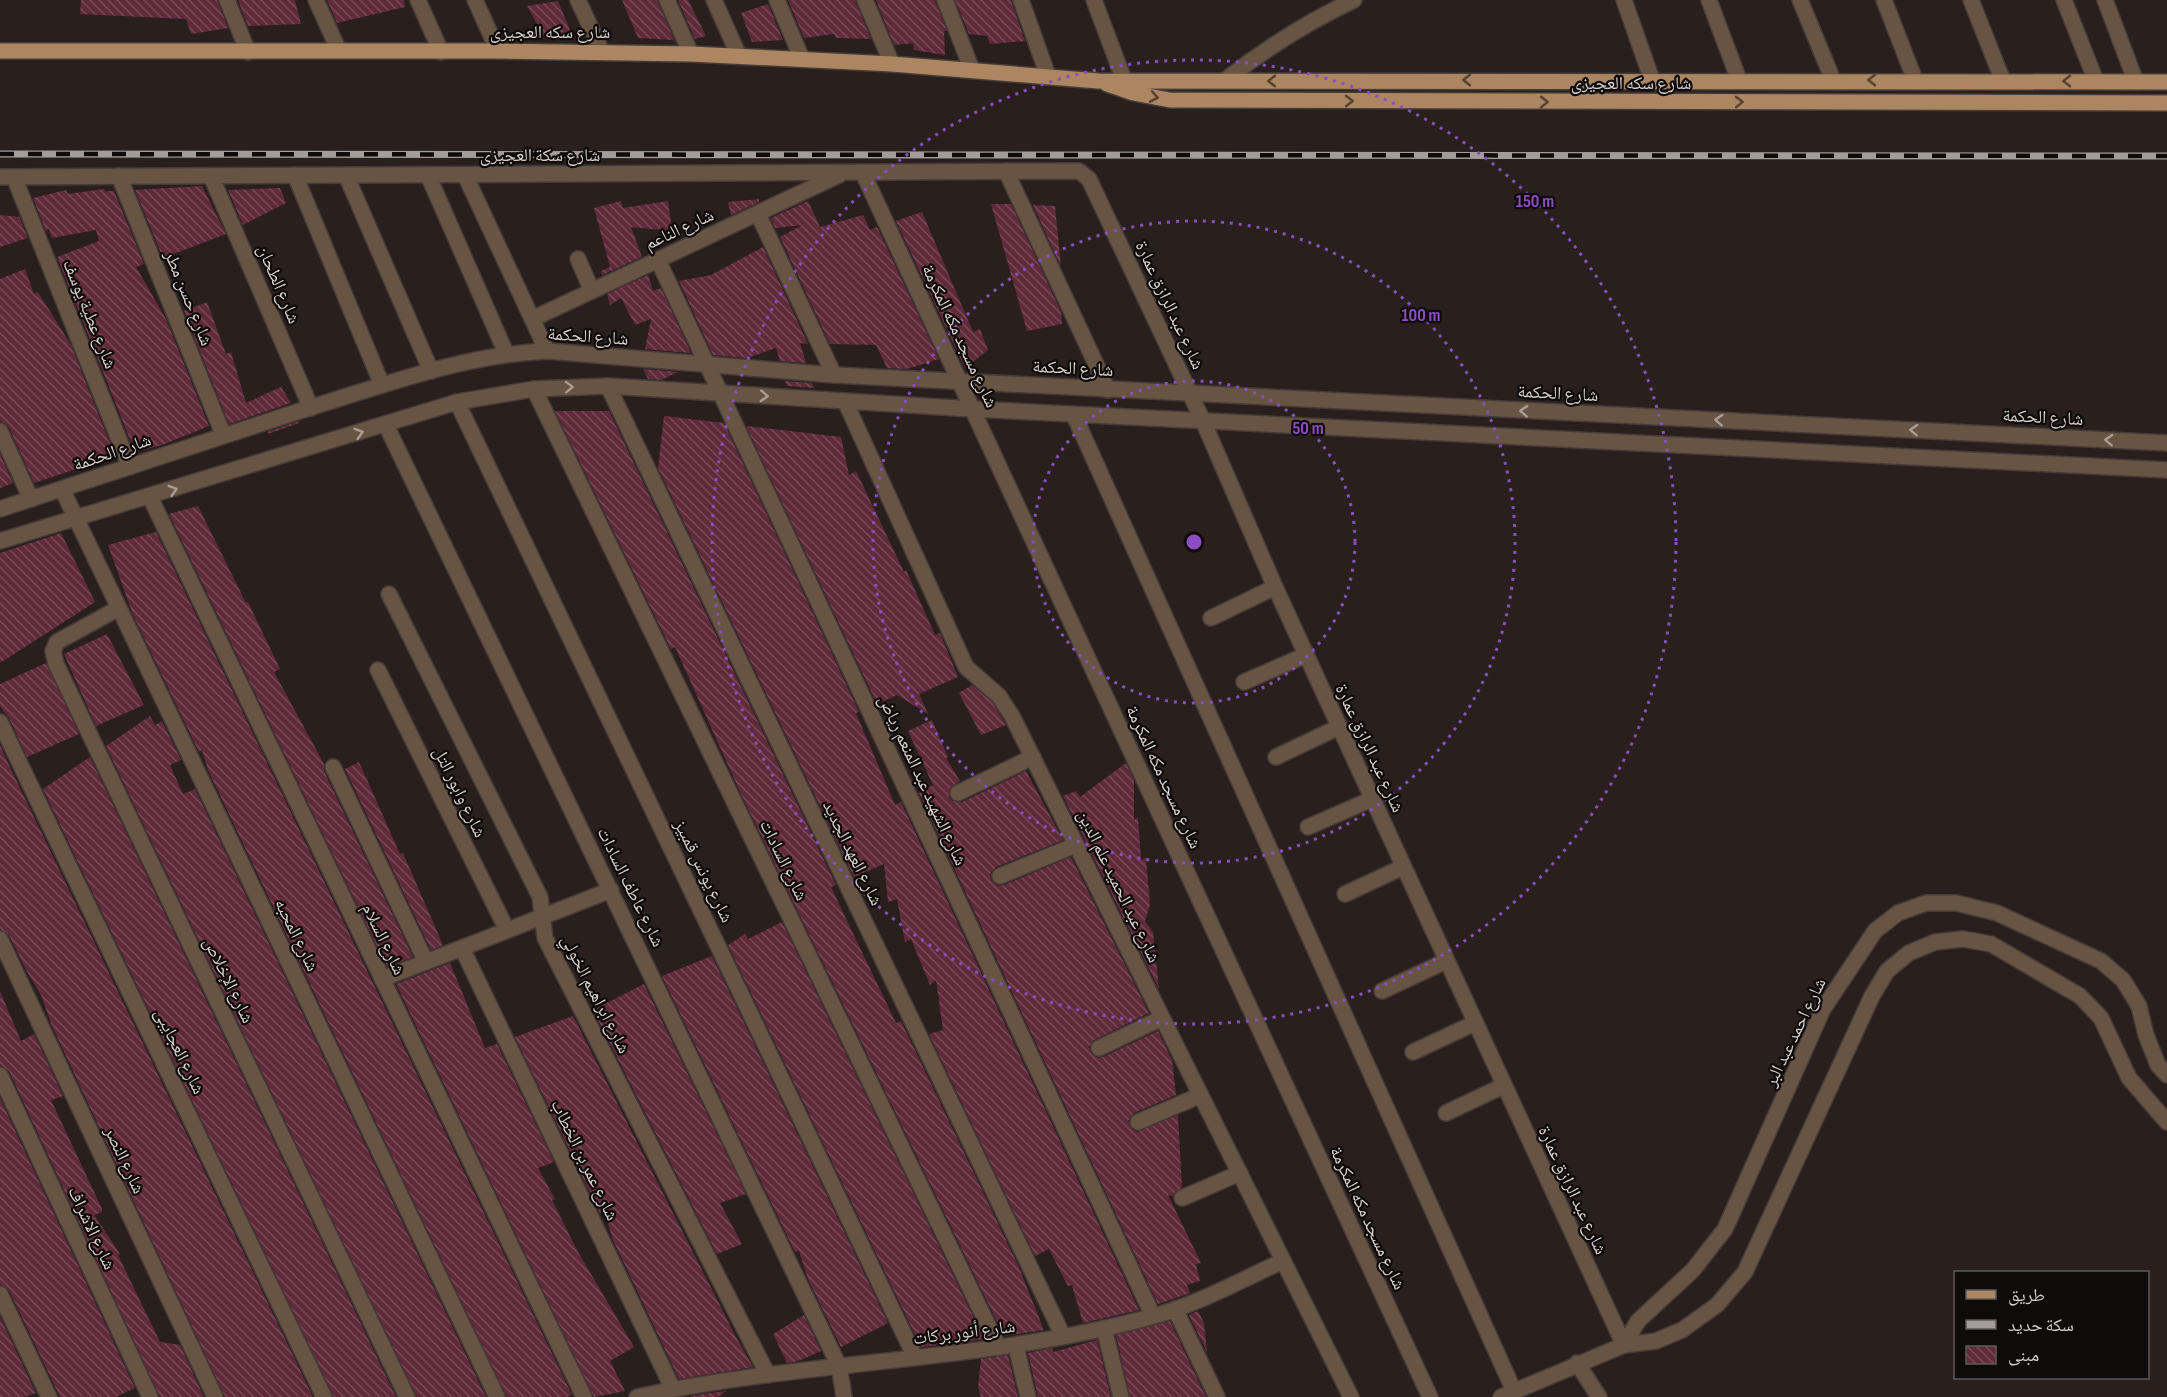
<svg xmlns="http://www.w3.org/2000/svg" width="2167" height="1397" font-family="'Sofia Sans Condensed','Noto Naskh Arabic',sans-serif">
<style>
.building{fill:url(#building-back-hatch)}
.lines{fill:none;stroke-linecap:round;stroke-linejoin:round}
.minor-casing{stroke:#453c3a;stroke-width:18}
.major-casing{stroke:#453c3a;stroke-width:18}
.minor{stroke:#675443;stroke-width:15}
.major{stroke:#ac8561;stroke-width:15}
.rail-casing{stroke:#a39c9b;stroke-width:7}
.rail{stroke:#0f0b0a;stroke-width:4.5;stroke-dasharray:14;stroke-linecap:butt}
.oneway{stroke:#564231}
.oneway2{stroke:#a99e96}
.ring{fill:none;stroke:#8d4dc2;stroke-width:3;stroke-dasharray:3 6}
.labels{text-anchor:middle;stroke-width:4.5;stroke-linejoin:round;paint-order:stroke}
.street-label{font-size:18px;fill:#d5cfce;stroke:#0f0b0a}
.centre{fill:#8d4dc2;stroke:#0f0b0a;stroke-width:3}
.ring-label{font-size:18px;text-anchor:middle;font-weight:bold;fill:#8d4dc2;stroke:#0f0b0a;stroke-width:4.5;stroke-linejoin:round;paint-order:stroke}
</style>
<defs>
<pattern id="building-back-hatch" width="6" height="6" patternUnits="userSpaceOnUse" patternTransform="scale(1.5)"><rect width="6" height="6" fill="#612a3a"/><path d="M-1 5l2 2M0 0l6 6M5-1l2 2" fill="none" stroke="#774855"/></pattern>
</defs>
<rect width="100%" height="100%" fill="#29201e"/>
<g class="building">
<path d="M81,0H217L228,28L191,34L186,19L80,14Z"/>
<path d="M238,0H295L301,24L248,26Z"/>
<path d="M327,0H404L405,7L337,23Z"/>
<path d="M622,0H657L676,44L673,40L638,38Z"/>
<path d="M678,0H688L706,36L695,39Z"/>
<path d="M788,0H855L871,39L836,38L834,34L804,38Z"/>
<path d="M876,0H935L947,31H944L945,55L914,50L913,43L894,45Z"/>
<path d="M955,0H1011L1025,41L990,44L987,36L969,34Z"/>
<path d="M558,1L572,35L545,38L527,6Z"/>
<path d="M768,4L783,40L752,42L741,13Z"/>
<path d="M202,186L226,234L163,258L135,190Z"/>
<path d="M280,188L286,203L243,225L228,190Z"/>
<path d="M104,189L105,191H114L144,264L136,267L166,319L209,426L162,445L135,452L57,257L99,241L96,230L52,238L49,229L46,231L33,198L66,190L68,194Z"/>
<path d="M759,199V202L731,215L728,202Z"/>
<path d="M621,201L623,208L668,201L672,231L631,227L642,257L602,275L601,271L610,267L594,208Z"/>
<path d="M808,201L820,227L863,215L870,230L877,227L939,359L907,369L887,368L876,345L830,344L780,237L802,225L775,228L771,218Z"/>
<path d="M991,204H1011L1061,312L1062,324L1027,331Z"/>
<path d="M1033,205L1055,206L1061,267Z"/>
<path d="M922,212L973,332L980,329L988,350L965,368L896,221Z"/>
<path d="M18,214L28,238L0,247V215L19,217Z"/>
<path d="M763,247L808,344L800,343L806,363L780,361L776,348L747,358L713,355L679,281L711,275Z"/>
<path d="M25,269L34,294L38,292L71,345L115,456L34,483L9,427L0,421V279Z"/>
<path d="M648,275L653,291L661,288L691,353L645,349L651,319L635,325L621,298L610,305L607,294Z"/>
<path d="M207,302L226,354L231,352L246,403L281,387L291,403L229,424L184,311Z"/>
<path d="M643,369L678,372L661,380L648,379Z"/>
<path d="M785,381L812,383L814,388L787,386Z"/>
<path d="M555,411H609L836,885L831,887L850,927L896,1023L901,1021L1018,1265L1044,1330L1004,1336L741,794L675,647L671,649Z"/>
<path d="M664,416L724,423L859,712L856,713L895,805L901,802L1139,1310L1083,1323L1072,1285L1068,1286L1049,1249L1035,1256L929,1034L943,1030L936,980L930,985L911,939L905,942L897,899L888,902L884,864L854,877L658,468Z"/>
<path d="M299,421V423L268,434L267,432Z"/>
<path d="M746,426L841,437L849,475L856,471L904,572L906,570L935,635L940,633L958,677L919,694L928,714L897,695L877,704Z"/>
<path d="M0,454L13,483L0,488Z"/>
<path d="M198,506L246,603L248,602L280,669L274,672L324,764V771L413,957L387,967L169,514Z"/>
<path d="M156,532L373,983L572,1395L566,1397H507L208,770L202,750L199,752L133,615L108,545Z"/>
<path d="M61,533L95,602L0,663V553Z"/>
<path d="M107,634L144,705L96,726L64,654Z"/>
<path d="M46,663L79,734L27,757L9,718L0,706V684Z"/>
<path d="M972,685L992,702L1006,725L981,735L959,693Z"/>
<path d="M150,716L155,725L162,721L181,760L170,765L183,794L195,789L486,1397H417L106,746Z"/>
<path d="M932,720L948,757L946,758L960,781L950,788L949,797L952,801L962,802L1026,771L1063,840L996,867L990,874L991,880L998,886L1004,885L1071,857L1149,1013L1094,1040L1089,1047L1091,1053L1098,1058L1103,1057L1158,1031L1172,1060L1176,1095L1134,1113L1128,1121L1132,1129L1137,1132L1178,1115L1182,1187L1173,1196L1168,1195L1201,1263L1196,1264L1200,1281L1187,1285L1190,1293L1158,1304L919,793L933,785L908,731Z"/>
<path d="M0,745L9,765L313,1397H225L52,1026L41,995L26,970L9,935L0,929Z"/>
<path d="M90,757L396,1397H334L43,789Z"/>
<path d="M359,762L400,854L403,853L443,945L431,950L345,769Z"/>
<path d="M1126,763L1134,780V820L1138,817L1141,860L1146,858L1150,905L1145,921L1153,932L1159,989L1063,796L1076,791L1080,797Z"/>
<path d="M782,922L984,1339L921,1347L728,945L745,934L748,939Z"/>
<path d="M712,956L888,1323L841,1347L808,1279L799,1251L795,1252L662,976Z"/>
<path d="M450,963L485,1048L497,1044L554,1162L538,1168L555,1199L552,1200L578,1252L634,1347L610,1361L625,1391L594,1397L396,984Z"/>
<path d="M644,984L746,1194L720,1203L742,1244L717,1254L593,1010Z"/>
<path d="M0,991L21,1041L34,1034L63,1096L51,1100L102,1209V1212L94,1215L120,1254L118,1255L160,1342L180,1345L204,1397H160L9,1071L0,1065Z"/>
<path d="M573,1016L735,1335L753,1367L679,1379L613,1240L604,1211L600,1213L581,1174L577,1153L572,1155L515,1037Z"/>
<path d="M0,1098L135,1388L116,1397H60L9,1290L0,1284Z"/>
<path d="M1198,1311L1204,1323L1207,1352L1189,1315Z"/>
<path d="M804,1315L821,1351L798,1361L787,1363L773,1334Z"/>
<path d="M0,1317L36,1393L24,1397H0Z"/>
<path d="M1170,1321L1206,1397H1130L1116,1335Z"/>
<path d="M1097,1340L1111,1397H1038L1028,1353L1052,1348L1053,1352Z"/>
<path d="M1008,1355L1018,1397H981L978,1387L981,1359Z"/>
<path d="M726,1391L718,1397H688L703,1394Z"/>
</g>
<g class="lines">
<g class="minor-casing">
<g id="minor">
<path d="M227,0L248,52"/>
<path d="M316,0L339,51"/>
<path d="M418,0L441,52"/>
<path d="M475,0L498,51"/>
<path d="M578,0L602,52"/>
<path d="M667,0L691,54"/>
<path d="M714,0L739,56"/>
<path d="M777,0L802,59"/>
<path d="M865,0L892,64"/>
<path d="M945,0L972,70"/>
<path d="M1021,0L1048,76"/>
<path d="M1094,0L1124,80"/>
<path d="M1624,0L1652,80"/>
<path d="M1709,0L1739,80"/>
<path d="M1800,0L1833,80"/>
<path d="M1884,0L1915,80"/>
<path d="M1971,0L2003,81"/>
<path d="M2064,0L2096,81"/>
<path d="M2105,0L2136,82"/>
<path d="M1224,81C1265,49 1307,22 1354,0"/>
<path d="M1006,171L1108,390"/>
<path d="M863,173L1430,1397"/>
<path d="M295,175L382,385"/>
<path d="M346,175L431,371"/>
<path d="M428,175L506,353"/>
<path d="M465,175L547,351"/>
<path d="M119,176L223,434"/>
<path d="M211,176L311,408"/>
<path d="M0,177L1079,171L1089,179L1203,421L1275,587L1624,1345"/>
<path d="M14,177L130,467"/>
<path d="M758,214L834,375"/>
<path d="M578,259L592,291"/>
<path d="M658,260L1153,1316"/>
<path d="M532,319L839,175"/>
<path d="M608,386L1063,1336"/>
<path d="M534,389L999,1348"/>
<path d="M845,401L966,667L999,696L1012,716L1351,1397"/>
<path d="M457,402L915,1357"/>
<path d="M1074,415L1514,1391"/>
<path d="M386,425L839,1366L844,1397"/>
<path d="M0,431L31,499"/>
<path d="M62,489L497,1397"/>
<path d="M150,497L584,1397"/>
<path d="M0,509C104,476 208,440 312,407C390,383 465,355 547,351L834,375L2167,443"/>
<path d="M0,541L457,402L534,389L608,386L972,409L2167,470"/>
<path d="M389,594L540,897L545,938L768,1375"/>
<path d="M119,608L57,642L53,651L56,664L407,1397"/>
<path d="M1211,618L1275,587"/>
<path d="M378,670L507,930"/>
<path d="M1244,682L1306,655"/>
<path d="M0,722L324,1397"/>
<path d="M1276,757L1339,727"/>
<path d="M333,767L426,962"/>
<path d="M958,793L1033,757"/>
<path d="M1308,827L1372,799"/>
<path d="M1000,876L1076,845"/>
<path d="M1345,894L1403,867"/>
<path d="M0,939L215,1397"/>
<path d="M462,948L673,1389"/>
<path d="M382,979L611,890"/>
<path d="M1382,991L1446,961"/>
<path d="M1099,1048L1162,1018"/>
<path d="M1413,1052L1475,1023"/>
<path d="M0,1075L150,1397"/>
<path d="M1446,1113L1503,1086"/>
<path d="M1138,1122L1201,1095"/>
<path d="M1182,1198L1240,1173"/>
<path d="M0,1294L49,1397"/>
<path d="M1175,1309L1217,1397"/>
<path d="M1104,1328L1121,1397"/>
<path d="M1624,1345L1638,1321L1693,1270L1725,1229L1823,1009L1875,931L1898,913L1926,903H1956L1997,913L2101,961L2123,980L2139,1006L2146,1035L2158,1065L2167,1075"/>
<path d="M1016,1346L1028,1397"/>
<path d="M1577,1363L1599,1397"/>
<path d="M637,1397C808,1359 985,1363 1154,1316C1198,1304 1241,1280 1283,1261"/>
<path d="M1501,1397L1624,1345L1656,1341L1682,1330L1717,1305L1745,1272L1872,996L1887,971L1909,953L1935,942L1963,939L1991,944L2080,996L2101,1018L2129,1078L2167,1122"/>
</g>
</g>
<g class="major-casing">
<g id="major">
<path d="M0,51H498L691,54L892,64L1098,81L2167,82"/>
<path d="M1107,84L1133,93L1170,100L2167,103"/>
</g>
</g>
<use href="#minor" class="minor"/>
<use href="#major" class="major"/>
<g class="rail-casing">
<path id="rail" d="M0,154L2167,156"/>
</g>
<use href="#rail" class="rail"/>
</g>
<defs><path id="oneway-chevron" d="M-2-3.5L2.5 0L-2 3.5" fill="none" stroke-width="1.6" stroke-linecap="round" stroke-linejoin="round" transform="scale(1.5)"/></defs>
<g class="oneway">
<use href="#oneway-chevron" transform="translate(1467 80) rotate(180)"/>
<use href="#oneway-chevron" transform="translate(1872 80) rotate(-180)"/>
<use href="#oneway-chevron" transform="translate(1272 81) rotate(180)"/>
<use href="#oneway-chevron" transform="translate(2067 81) rotate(-180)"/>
<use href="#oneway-chevron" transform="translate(1154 97) rotate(10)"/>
<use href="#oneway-chevron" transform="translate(1349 101)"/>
<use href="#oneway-chevron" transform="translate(1544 102)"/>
<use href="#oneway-chevron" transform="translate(1739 102) rotate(-1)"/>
</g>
<g class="oneway2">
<use href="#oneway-chevron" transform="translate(569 387) rotate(-2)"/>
<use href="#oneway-chevron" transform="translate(764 396) rotate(3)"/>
<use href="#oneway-chevron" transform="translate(1524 411) rotate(-177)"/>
<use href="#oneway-chevron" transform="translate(1719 420) rotate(-177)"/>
<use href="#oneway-chevron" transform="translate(1914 430) rotate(-177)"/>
<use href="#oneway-chevron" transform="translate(359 433) rotate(-17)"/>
<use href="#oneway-chevron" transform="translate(2109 440) rotate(-177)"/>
<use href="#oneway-chevron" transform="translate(173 490) rotate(-17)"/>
</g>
<g class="ring">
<circle cx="1194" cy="542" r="161"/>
<circle cx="1194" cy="542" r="321"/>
<circle cx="1194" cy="542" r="482"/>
</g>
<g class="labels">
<g class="street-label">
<text x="550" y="38">شارع سكه العجيزى</text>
<text x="1631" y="89">شارع سكه العجيزى</text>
<text x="540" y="161">شارع سكة العجيزى</text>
<text transform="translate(679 229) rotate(-25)" y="6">شارع الناعم</text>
<text transform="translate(279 284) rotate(67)" y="6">شارع الطحان</text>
<text transform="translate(189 298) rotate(68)" y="6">شارع حسن مطر</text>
<text transform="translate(1170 305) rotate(65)" y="6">شارع عبد الرازق عمارة</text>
<text transform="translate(90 314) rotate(68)" y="6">شارع عطية يوسف</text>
<text transform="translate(588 336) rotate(4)" y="6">شارع الحكمة</text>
<text transform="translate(960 336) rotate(65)" y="6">شارع مسجد مكه المكرمة</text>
<text transform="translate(1073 368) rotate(3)" y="6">شارع الحكمة</text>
<text transform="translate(1558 393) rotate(3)" y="6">شارع الحكمة</text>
<text transform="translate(2043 417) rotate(3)" y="6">شارع الحكمة</text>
<text transform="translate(112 452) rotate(-19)" y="6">شارع الحكمة</text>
<text transform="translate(1370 748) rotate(65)" y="6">شارع عبد الرازق عمارة</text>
<text transform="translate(1164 777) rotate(65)" y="6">شارع مسجد مكه المكرمة</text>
<text transform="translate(923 780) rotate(65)" y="6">شارع الشهيد عبد المنعم رياض</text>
<text transform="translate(460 792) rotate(64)" y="6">شارع وابور التل</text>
<text transform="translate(853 853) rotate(64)" y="6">شارع العهد الجديد</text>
<text transform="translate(784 860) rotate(64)" y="6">شارع السادات</text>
<text transform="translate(704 871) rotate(64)" y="6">شارع يونس قمبيز</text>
<text transform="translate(1119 886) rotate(64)" y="6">شارع عبد الحميد علم الدين</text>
<text transform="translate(631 887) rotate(64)" y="6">شارع عاطف السادات</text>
<text transform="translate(297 935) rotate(64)" y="6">شارع المحبه</text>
<text transform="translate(384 939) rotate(64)" y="6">شارع السلام</text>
<text transform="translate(229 980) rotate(64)" y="6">شارع الإخلاص</text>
<text transform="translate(596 994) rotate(63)" y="6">شارع ابراهيم الخولي</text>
<text transform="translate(1795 1032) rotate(-64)" y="6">شارع احمد عبد البر</text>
<text transform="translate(180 1051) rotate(64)" y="6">شارع العجايبى</text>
<text transform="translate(125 1160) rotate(65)" y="6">شارع النصر</text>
<text transform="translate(585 1160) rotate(64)" y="6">شارع عمر بن الخطاب</text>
<text transform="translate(1573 1190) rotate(65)" y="6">شارع عبد الرازق عمارة</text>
<text transform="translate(1368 1218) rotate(65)" y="6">شارع مسجد مكه المكرمة</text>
<text transform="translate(92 1228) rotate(65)" y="6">شارع الاشراف</text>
<text transform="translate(964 1332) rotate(-7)" y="6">شارع أنور بركات</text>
</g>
</g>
<circle cx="1194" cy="542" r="9" class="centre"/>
<g class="ring-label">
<text x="1535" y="207">150 m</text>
<text x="1421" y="321">100 m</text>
<text x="1308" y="434">50 m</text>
</g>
<rect x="1954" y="1271" width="195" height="108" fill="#0f0b0a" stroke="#5e5958" stroke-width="1.5"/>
<rect x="1966" y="1290" width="30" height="9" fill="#ac8561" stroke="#5e5958" stroke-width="1.5"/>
<text x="2008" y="1301" font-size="18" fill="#d5cfce">طريق</text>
<rect x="1966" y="1320" width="30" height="9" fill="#a39c9b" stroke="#5e5958" stroke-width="1.5"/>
<text x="2008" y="1331" font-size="18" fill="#d5cfce">سكة حديد</text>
<rect x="1966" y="1346" width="30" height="18" fill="url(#building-back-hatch)" stroke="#5e5958" stroke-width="1.5"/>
<text x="2008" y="1361" font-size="18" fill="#d5cfce">مبنى</text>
</svg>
